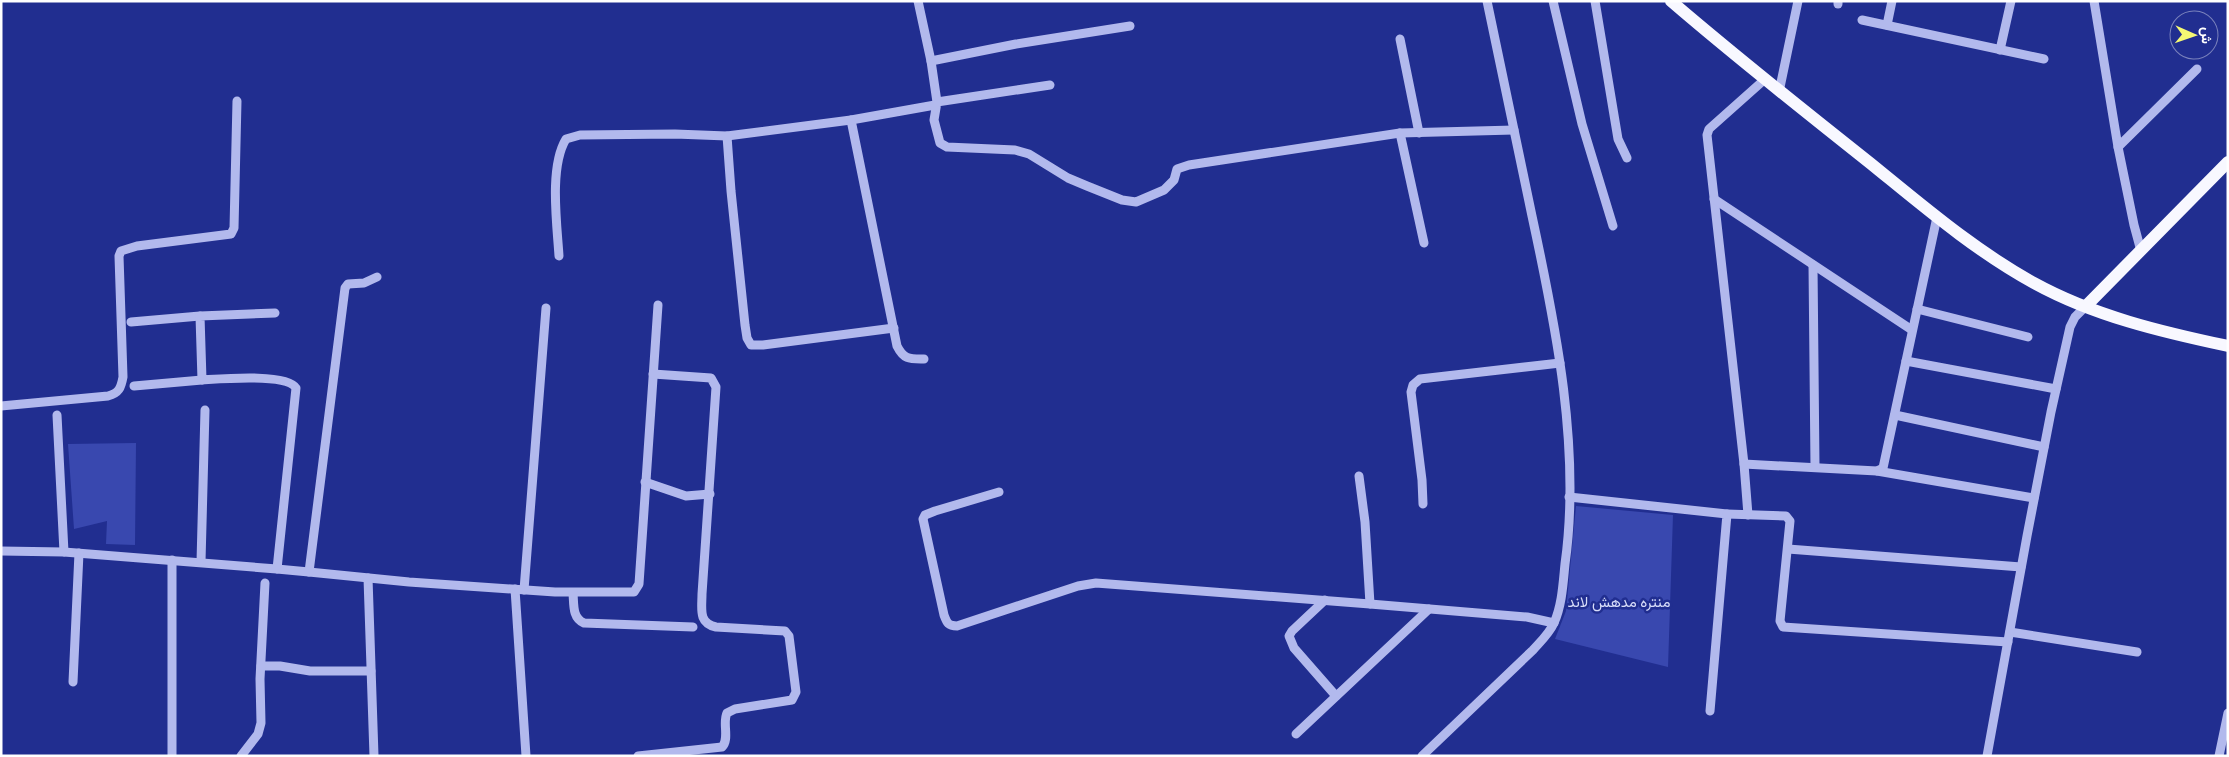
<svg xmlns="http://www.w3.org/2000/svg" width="2229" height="757" font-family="'IBM Plex Sans',Vazirmatn,sans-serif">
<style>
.green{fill:#3948af}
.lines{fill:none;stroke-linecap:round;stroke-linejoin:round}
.minor{stroke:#b2b9ed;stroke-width:9}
.major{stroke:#f8f8ff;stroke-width:12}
.labels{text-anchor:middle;stroke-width:5;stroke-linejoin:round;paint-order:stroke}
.park-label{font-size:15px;fill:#d7dcf9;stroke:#212e90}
</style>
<rect width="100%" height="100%" fill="#212e90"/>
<g class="green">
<path d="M136,443L135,545L106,544L107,521L74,529L68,444Z"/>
<path d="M1576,506L1673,515L1668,667L1555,639L1566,611Z"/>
</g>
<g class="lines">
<g class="minor">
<path d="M918,1L931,61L937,102L935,105L851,120L897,346C904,360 910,359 924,359"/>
<path d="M1553,1L1582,124L1613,226"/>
<path d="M1595,1L1618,139L1627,158"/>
<path d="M2094,1L2118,147L2134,225L2141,251"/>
<path d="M1838,4V1"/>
<path d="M1862,20L2044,59"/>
<path d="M1887,25L1892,1"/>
<path d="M1400,39L1419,133"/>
<path d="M2000,50L2011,1"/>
<path d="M931,61L1016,44L1130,26"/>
<path d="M1764,80L1709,129L1707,135L1744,464L1877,471L1883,468L1937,217"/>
<path d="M1050,85L937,102L934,120L940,143L947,147L1015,150L1029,154L1068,178L1087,186L1122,200L1136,202L1164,190L1174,180L1177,169L1189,165L1400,133L1514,130"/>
<path d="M1779,92L1798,1"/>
<path d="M1400,133L1424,243"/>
<path d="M727,136L731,191L745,325L747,338L751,345H763L894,328"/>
<path d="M2118,147L2197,69"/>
<path d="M1714,199L1912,330"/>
<path d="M559,256C557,224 549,167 566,139L580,135L675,134L727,136L851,120"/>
<path d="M1813,265L1815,467"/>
<path d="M377,277L364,283L348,284L345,288L309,572L409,582L555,592H634L639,584L658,305"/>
<path d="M1917,309L2028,337"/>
<path d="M131,322L200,316"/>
<path d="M1906,361L2056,389"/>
<path d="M134,386L202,380"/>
<path d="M1,406L108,396C119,393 121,388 123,377L119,256L121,251L137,246L231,234L234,228L237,101"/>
<path d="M57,415L64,552"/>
<path d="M1895,415L2044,447"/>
<path d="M1744,464L1748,515"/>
<path d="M1877,471L2034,498"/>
<path d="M1359,476L1365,522L1370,604"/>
<path d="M645,482L686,496L710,494"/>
<path d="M999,492L935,511L925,515L923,519L944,615C947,623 948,626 957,626L1078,586L1096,583L1370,604L1527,617L1554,623"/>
<path d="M1569,497L1727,514L1710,711"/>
<path d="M1423,504L1422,480L1411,392L1413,385L1420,379L1560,363"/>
<path d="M1727,514L1786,516L1790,521L1780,621L1783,627L2008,642"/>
<path d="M1788,549L2021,567"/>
<path d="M1,551L64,552L277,569L296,388C287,373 220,379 202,380L200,316L275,313"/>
<path d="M201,562L205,410"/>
<path d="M277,569L309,572"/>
<path d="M368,578L374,756"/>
<path d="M515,589L526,756"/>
<path d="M524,590L546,308"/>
<path d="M573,593C574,604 572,618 584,623L693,627"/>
<path d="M1325,600L1292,631L1289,636L1294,648L1336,696"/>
<path d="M2010,632L2137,652"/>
<path d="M261,666H280L310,671H371"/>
<path d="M73,682L79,553"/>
<path d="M1296,734L1429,609"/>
<path d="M172,756V560"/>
<path d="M241,756L258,734L261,723L260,679L265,583"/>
<path d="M638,756L722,747C730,739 722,723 727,713L735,709L792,700L796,692L789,636L785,631L716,627C698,623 702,609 702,594L716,387L711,378L653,374"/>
<path d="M1422,756L1533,650C1540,642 1549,634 1554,623C1562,605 1563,584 1565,564C1581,450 1556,327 1532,216C1517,144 1502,73 1487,1"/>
<path d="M1987,756L2027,536L2051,412L2070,327L2075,317L2086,306"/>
<path d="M2219,756L2228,713"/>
</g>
<g class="major">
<path d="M1671,1C1736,57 1803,110 1870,163C1923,206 1974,250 2034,283C2094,316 2162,332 2228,346"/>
<path d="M2086,306L2228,162"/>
</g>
</g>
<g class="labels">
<g class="park-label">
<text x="1619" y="607">منتره مدهش لاند</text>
</g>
</g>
<rect width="2229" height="757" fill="none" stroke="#ffffff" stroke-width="5"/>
<g transform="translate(2194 35) rotate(92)"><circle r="24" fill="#212e90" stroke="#7a82bc"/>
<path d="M0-4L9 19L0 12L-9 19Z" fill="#f5f973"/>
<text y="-8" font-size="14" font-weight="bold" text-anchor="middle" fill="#ffffff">ش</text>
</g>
</svg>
